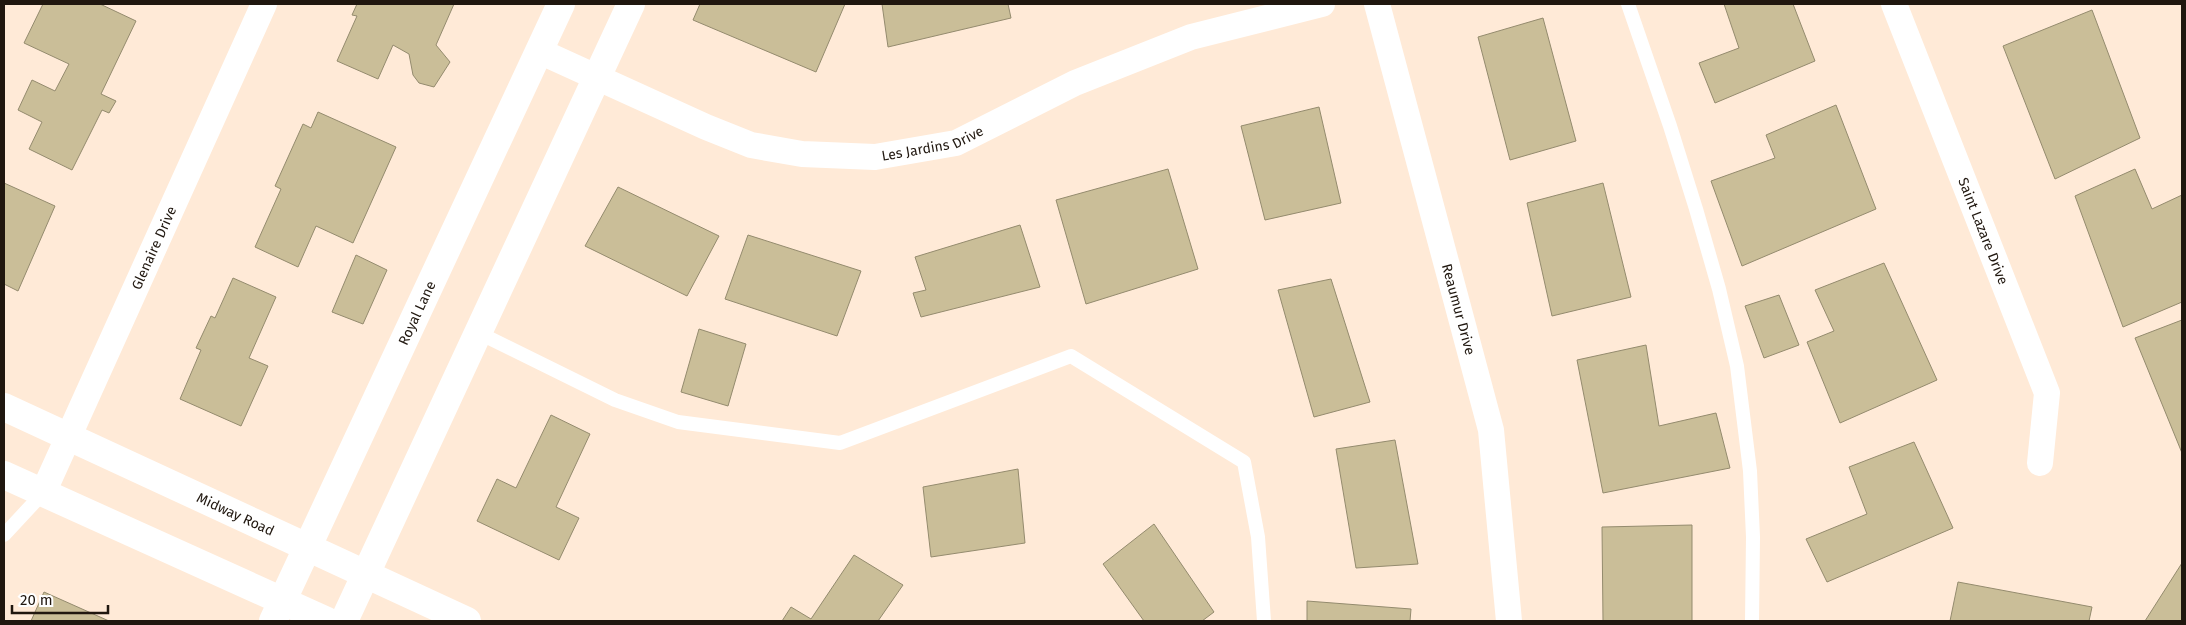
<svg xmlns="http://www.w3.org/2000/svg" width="2186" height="625" font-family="'Fira Sans',sans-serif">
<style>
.building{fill:#cabe98;stroke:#948b6e}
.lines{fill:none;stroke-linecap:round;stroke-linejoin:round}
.service{stroke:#fff;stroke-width:14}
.minor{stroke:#fff;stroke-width:26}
.secondary{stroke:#fff;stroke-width:28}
.labels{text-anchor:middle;stroke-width:4.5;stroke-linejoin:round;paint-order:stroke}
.street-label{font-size:14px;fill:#20170f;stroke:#fff}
</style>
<rect width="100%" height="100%" fill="#ffead7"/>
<g class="building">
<path d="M43,4H100L136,21L101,94L116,101L109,113L102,110L72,170L29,149L42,122L18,110L32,80L55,91L69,64L24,43Z"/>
<path d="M357,4H454L436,45L450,62L434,87L419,83L413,75L409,54L393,45L378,79L337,61L357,16L352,15Z"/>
<path d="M700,4H845L816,72L693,20Z"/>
<path d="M882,4H1008L1011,18L888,47Z"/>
<path d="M1724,4H1793L1815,61L1715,103L1699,63L1739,48Z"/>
<path d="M2092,10L2140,138L2055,179L2003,46Z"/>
<path d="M1543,18L1576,141L1510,160L1478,37Z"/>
<path d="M1836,105L1876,209L1742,266L1711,181L1775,158L1766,135Z"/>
<path d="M1319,107L1341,203L1265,220L1241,126Z"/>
<path d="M318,112L396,147L353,243L316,226L298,267L255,247L281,189L275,186L303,124L311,128Z"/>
<path d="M1168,169L1198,269L1086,304L1056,200Z"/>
<path d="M2135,169L2152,209L2182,195V302L2123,327L2075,196Z"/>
<path d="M4,183L55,206L18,291L4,284Z"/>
<path d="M1603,183L1631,297L1552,316L1527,203Z"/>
<path d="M618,187L719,236L687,296L585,246Z"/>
<path d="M1020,225L1040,287L921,317L913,293L926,290L915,257Z"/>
<path d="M748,235L861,271L837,336L725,299Z"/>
<path d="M356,255L387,270L363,324L332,312Z"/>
<path d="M1884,263L1937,380L1840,423L1807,342L1834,331L1815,290Z"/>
<path d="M233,278L276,297L249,358L268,366L241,426L180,399L201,350L196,348L211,316L215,318Z"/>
<path d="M1331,279L1370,402L1314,417L1278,290Z"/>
<path d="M1779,295L1799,345L1764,358L1745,306Z"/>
<path d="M2182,320V453L2135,338Z"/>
<path d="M699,329L746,344L728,406L681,392Z"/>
<path d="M1646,345L1659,426L1716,413L1730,468L1603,493L1577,360Z"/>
<path d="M551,415L590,434L556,507L579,518L559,560L477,521L497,479L516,488Z"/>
<path d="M1395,440L1418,564L1356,568L1336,449Z"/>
<path d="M1914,442L1953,528L1827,582L1806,539L1867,514L1849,467Z"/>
<path d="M1018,469L1025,543L931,557L923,487Z"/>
<path d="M1154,524L1214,612L1202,621H1144L1103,564Z"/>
<path d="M1692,525V621H1603L1602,527Z"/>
<path d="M854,555L903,585L878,621H782L791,607L811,619Z"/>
<path d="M2182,563V621H2145Z"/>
<path d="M1958,582L2092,607L2089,621H1950Z"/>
<path d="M44,592L109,621H31Z"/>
<path d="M1307,601L1411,609L1410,621H1307Z"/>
</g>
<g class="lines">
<g class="service">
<path d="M1628,4L1670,126L1696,209L1719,289L1737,366L1750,471L1753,537L1752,621"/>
<path d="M479,333L615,400L678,422L840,443L1071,356L1244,462L1258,537L1264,621"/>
<path d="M4,535L43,493"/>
</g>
<g class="minor">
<path id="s1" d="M1377,4L1491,430L1509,621"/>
<path id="s2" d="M1894,4L2047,393L2040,463"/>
<path id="s3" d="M539,51L706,127L751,145L802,154L875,157L956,143L1075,83L1191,37L1322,4"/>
<path id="s4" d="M43,493L264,4"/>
</g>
<g class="secondary">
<path id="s5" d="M4,407L467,621"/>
<path d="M4,475L327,621"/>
<path id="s6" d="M273,621L561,4"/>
<path d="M344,621L631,4"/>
</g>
</g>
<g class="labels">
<g class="street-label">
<text dy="5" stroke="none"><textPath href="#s3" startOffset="416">Les Jardins Drive</textPath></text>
<text dy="5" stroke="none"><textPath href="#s2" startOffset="244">Saint Lazare Drive</textPath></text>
<text dy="5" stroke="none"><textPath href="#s4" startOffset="269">Glenaire Drive</textPath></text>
<text dy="5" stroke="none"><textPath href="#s1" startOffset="316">Reaumur Drive</textPath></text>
<text dy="5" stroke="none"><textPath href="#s6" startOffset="340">Royal Lane</textPath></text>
<text dy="5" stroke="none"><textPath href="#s5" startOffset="255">Midway Road</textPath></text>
</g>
</g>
<rect width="2186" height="625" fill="none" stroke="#20170f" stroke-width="10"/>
<path d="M12 605v8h96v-8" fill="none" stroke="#20170f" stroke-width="2.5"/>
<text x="20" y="605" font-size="15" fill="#20170f" stroke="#ffffff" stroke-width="4" paint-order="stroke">20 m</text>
</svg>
